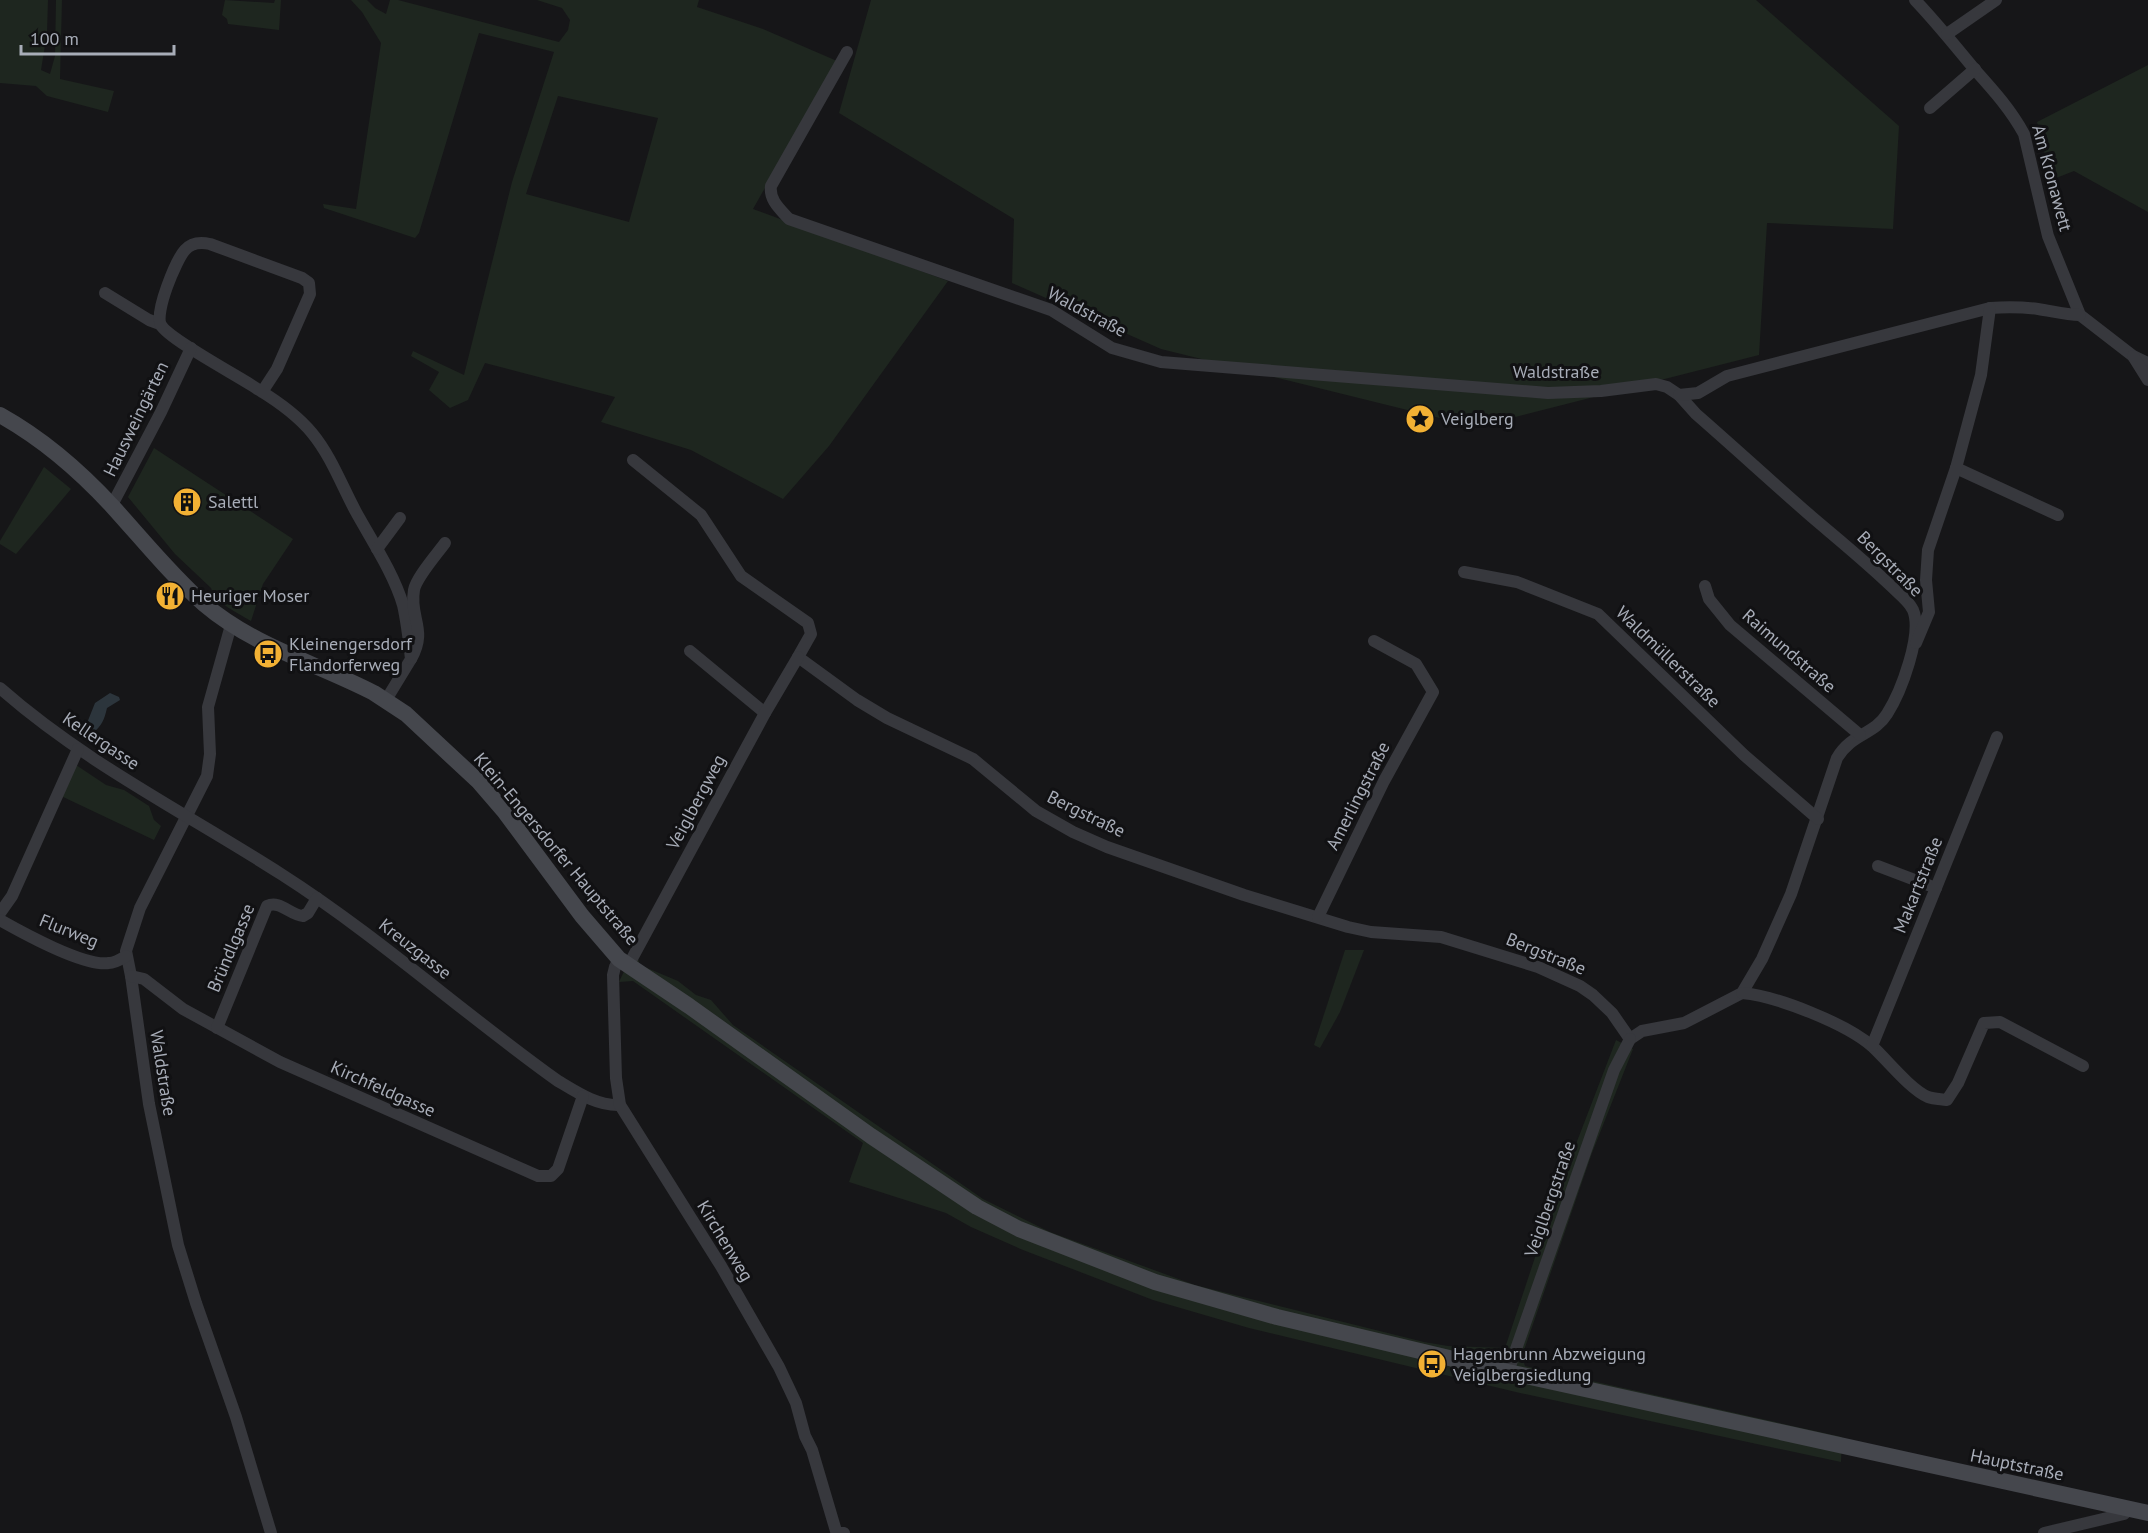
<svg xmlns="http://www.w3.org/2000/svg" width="2148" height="1533" font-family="'PT Sans',sans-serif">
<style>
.green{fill:#1e261f;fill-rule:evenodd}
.water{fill:#2c353c}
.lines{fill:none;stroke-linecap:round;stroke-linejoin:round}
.street{stroke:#37383d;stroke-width:12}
.secondary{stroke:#45474d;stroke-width:16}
.labels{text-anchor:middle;stroke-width:6;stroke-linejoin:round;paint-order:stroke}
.street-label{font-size:18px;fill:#a8adb8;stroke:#111113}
.poi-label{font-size:18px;fill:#a8adb8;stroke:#111113;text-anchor:start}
</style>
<rect width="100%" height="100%" fill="#161618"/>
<g class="green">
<path d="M0,0H48L47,33L41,70L50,74L55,56L56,0H62L60,79L114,91L108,112L47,96L36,86L0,83Z"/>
<path d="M225,0L274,3L275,0H281L279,30L228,24L227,19L222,15Z"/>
<path d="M351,0H367L375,8L386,14L390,0H398L559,42L568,30L570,20L562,8L537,0H699L697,7L763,29L837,61L753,209L948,281L829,446L783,499L691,450L601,422L615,397L485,363L468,400L450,408L429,390L439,372L411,356L413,351L464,375L512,182L554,52L479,33L419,233L415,238L324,208L323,204L356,209L381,43L362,12ZM558,96L658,118L629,222L526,194Z"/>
<path d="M871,0H1756L1899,126L1893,229L1767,223L1759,355L1476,427L1161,349L1012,283L1014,219L839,113Z"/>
<path d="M2148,65V212L2074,171L2051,180L2037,122Z"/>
<path d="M154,448L293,539L263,584L251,621C238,613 215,603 211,588L175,554L128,497Z"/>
<path d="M44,467L71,489L16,554L0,544V541Z"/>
<path d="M73,763L106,785L124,790L149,806L154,820L161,826L154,840L59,795Z"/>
<path d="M1345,950H1364L1340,1012L1320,1048L1314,1045Z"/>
<path d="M632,954L638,959L640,965L678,981L696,995L711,1000L733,1025L983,1199L1050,1232L1195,1285L1424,1342L1448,1346L1505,1348L1551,1209L1616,1040L1633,1049L1592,1153L1522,1356L1525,1366L1842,1437L1841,1462L1520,1393L1249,1328L1153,1300L1023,1250L971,1227L946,1213L849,1182L863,1143L633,981L619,982Z"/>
</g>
<path class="water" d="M110,693L119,697L120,700L107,708C104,721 102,725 92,734L88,733L85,728L95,703Z"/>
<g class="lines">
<g class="street">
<path d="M1915,0C1937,23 1956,47 1976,71C1994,91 2011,110 2024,134L2048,236L2080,315L2133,356L2148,363"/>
<path d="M1947,34L1996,0"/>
<path d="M847,52L771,186C769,200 780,209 789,219L1051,310L1112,348L1161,362L1548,393L1601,391L1656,384L1667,387L1679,395L1696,414C1735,448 1773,483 1812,517C1839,540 1866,562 1891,586C1898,593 1909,601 1913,610C1923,634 1901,692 1887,714C1874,735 1852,733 1837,758L1791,894L1762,959L1742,993L1684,1023L1642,1031L1630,1039"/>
<path d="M1930,108L1975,69"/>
<path d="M105,293L149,320L160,324"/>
<path d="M2133,356L2148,380"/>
<path d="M262,392L277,369L310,294L309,283L302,278L210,244C201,242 192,242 185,250C176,260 154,313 161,325C168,339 242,378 259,390C277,401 298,416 312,433C331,456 342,486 356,512C372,541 394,574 403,605C407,623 409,641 411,659L386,700"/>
<path d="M1679,395L1698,393L1727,376L1990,308C2006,307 2022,307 2038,309C2052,311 2065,315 2080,315"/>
<path d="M633,460L701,515L741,576L808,623L811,634L798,657L857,700L887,718L973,759L1036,811L1073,832L1107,847L1244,895L1348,927L1371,932L1441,937L1538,967L1580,986L1593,995L1612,1013L1630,1039"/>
<path d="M1956,468L2058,515"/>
<path d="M112,505L161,412L191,348"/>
<path d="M377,549L400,518"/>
<path d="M1464,572L1517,582L1598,614L1744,755L1818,819"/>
<path d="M1705,586L1709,599L1730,625L1860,735"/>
<path d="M231,625L208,707L210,754L207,776L140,908L126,951L131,976L149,1104L178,1245L196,1303L236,1417L271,1533"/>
<path d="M1916,643L1929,612L1926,580L1928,550L1956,468L1981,375L1990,308"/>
<path d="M690,651L765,713"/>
<path d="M411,659C428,629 409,618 414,590C416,578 437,554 445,543"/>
<path d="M0,688C85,763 186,813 281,874C378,936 464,1014 558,1081C578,1093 597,1106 620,1105"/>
<path d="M1878,866L1936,888"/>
<path d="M0,913L12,896L78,749"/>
<path d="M1318,917L1384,781L1433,692L1416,664L1374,641"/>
<path d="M0,920C23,933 85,967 109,963C115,963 121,959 126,956"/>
<path d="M619,959L615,967L613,975L616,1078L620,1105L721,1266L779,1367L796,1403L805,1436L812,1450L836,1531L844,1533"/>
<path d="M628,966L765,713L798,657"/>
<path d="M131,976L144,979L183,1009L280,1062L538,1176H551L558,1169L583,1096"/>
<path d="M1742,993C1777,996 1847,1024 1873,1047C1888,1061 1910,1089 1928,1097C1934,1099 1941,1099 1947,1100L1958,1083L1984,1023L2000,1022L2083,1066"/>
<path d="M217,1028L267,906C280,900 290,915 303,916L308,913L317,898"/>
<path d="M1872,1046L1997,737"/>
<path d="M1508,1372L1614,1070L1630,1039"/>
<path d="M2044,1533L2124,1514L2129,1509"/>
</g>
<path class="secondary" d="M0,415C43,439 80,471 113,507C143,540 171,575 204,604C253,646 318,664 374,693L406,714L479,782L504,811L582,916L619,959L689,1006L871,1136L977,1207L1019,1229L1155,1282L1277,1317L1508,1372L2148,1513"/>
</g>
<defs>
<g id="sight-disc" transform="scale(1.5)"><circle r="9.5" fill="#f2b134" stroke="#111113"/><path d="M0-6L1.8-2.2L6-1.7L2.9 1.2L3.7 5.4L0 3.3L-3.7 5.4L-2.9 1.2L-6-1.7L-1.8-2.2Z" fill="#111"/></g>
<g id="building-disc" transform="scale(1.5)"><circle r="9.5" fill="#f2b134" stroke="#111113"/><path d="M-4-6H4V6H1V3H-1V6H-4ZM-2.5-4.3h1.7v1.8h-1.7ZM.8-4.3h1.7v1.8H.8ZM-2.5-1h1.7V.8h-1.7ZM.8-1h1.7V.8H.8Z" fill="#111"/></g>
<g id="restaurant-disc" transform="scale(1.5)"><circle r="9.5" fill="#f2b134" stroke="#111113"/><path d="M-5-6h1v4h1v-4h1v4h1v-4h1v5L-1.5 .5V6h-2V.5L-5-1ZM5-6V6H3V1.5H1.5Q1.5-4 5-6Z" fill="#111"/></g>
<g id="bus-disc" transform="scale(1.5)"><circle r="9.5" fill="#f2b134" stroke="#111113"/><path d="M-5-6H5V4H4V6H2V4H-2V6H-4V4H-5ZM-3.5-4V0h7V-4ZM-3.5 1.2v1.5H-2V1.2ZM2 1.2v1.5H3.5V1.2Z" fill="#111"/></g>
</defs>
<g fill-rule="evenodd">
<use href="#sight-disc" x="1420" y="419"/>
<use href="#building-disc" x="187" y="502"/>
<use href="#restaurant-disc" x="170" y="596"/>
<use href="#bus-disc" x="268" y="654"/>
<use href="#bus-disc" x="1432" y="1364"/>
</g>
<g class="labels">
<g class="street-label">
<text transform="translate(2052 178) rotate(75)" y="6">Am Kronawett</text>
<text transform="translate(1087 312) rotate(28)" y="6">Waldstraße</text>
<text x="1556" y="378">Waldstraße</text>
<text transform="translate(136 419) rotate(-64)" y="6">Hausweingärten</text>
<text transform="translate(1890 564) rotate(45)" y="6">Bergstraße</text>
<text transform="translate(1789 651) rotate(41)" y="6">Raimundstraße</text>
<text transform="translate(1668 657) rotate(44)" y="6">Waldmüllerstraße</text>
<text transform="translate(101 741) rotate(34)" y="6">Kellergasse</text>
<text transform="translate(1358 796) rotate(-63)" y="6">Amerlingstraße</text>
<text transform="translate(696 802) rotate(-62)" y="6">Veiglbergweg</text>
<text transform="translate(1086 814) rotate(26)" y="6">Bergstraße</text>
<text transform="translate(556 849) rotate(50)" y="6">Klein-Engersdorfer Hauptstraße</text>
<text transform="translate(1918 885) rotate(-68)" y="6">Makartstraße</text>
<text transform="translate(69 931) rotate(22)" y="6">Flurweg</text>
<text transform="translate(231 948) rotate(-67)" y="6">Bründlgasse</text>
<text transform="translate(415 949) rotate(38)" y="6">Kreuzgasse</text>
<text transform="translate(1546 954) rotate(22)" y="6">Bergstraße</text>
<text transform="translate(163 1073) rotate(81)" y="6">Waldstraße</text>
<text transform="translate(383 1089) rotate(24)" y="6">Kirchfeldgasse</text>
<text transform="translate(1550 1199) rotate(-71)" y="6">Veiglbergstraße</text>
<text transform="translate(725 1241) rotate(59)" y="6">Kirchenweg</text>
<text transform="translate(2017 1465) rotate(12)" y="6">Hauptstraße</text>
</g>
<g class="poi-label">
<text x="1441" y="425">Veiglberg</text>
<text x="208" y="508">Salettl</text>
<text x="191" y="602">Heuriger Moser</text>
<text x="289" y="650">Kleinengersdorf<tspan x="289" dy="21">Flandorferweg</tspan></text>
<text x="1453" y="1360">Hagenbrunn Abzweigung<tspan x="1453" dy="21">Veiglbergsiedlung</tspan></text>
</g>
</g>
<path d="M21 45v9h153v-9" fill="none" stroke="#a8adb8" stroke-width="3"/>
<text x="30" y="45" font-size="18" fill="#a8adb8" stroke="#111113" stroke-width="4.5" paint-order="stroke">100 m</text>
</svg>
